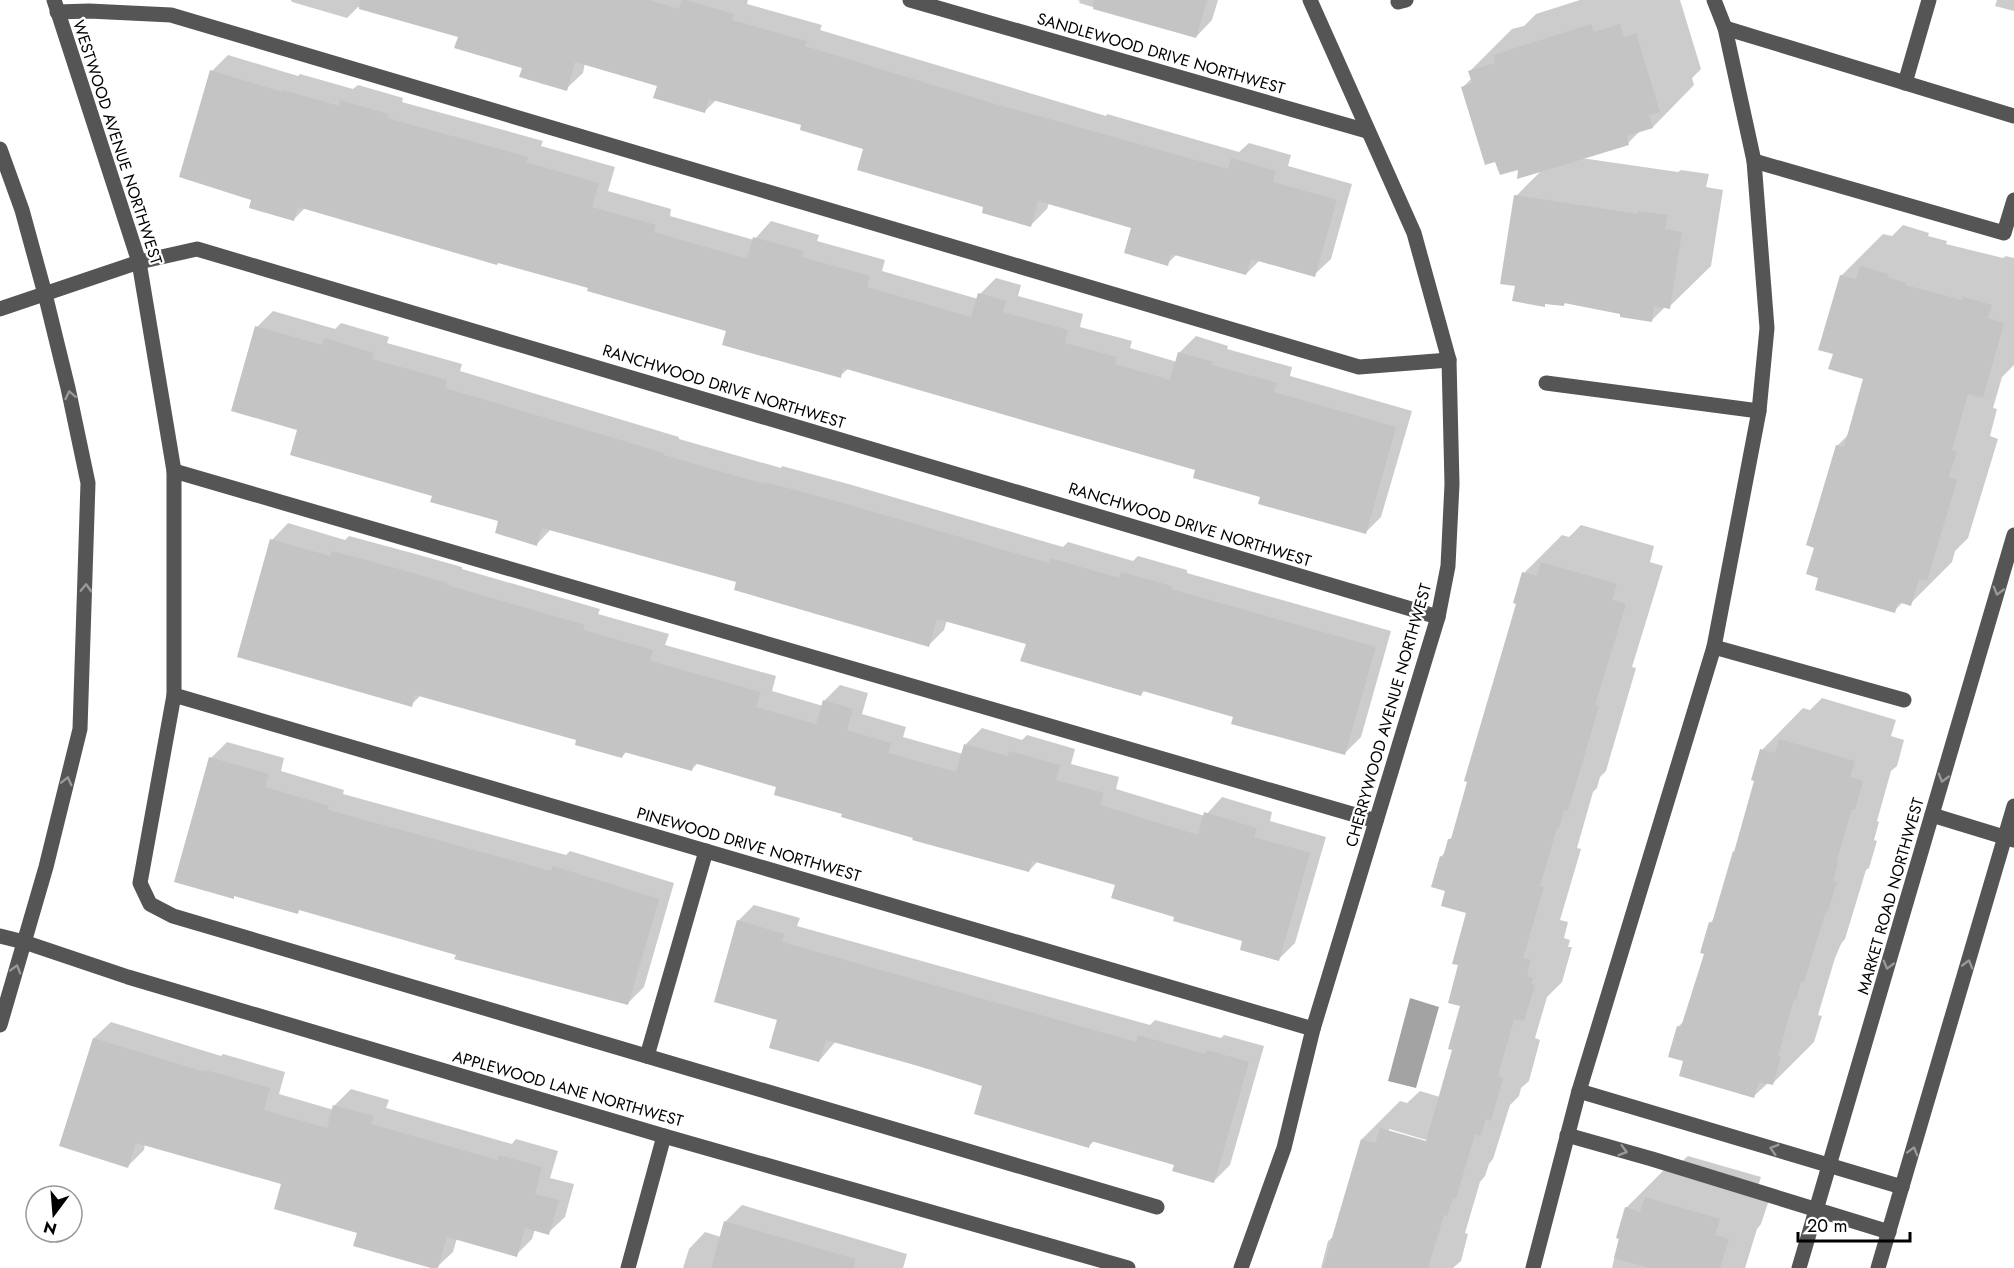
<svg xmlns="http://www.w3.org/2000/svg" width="2014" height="1268" font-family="Jost,sans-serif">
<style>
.water{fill:#a3a3a3}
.shadow{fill:#0003;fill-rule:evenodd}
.building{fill:#c4c4c4}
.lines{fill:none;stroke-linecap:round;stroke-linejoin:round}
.minor{stroke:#555;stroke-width:15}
.oneway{stroke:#999}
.labels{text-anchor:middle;stroke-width:4.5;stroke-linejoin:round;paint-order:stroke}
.street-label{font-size:16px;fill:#000;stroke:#fff}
</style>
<rect width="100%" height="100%" fill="#fff"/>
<path class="water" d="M1410,998L1439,1007L1416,1088L1388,1081Z"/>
<g class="shadow">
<path d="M291,0H748L747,4L822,25L820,30L1106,116L1107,114L1239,152L1249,143L1291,155L1288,166L1352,184L1331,259L1314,275L1260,260L1246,274L1177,254L1167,264L1133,227L1049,203L1047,209L1031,225L985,206L865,148L803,124L717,99L705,111L659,84L585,63L583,73L566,89L460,36L358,7L347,18L292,2Z"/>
<path d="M1077,0H1218L1212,20L1196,37L1079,3L1080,1Z"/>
<path d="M1580,0H1680L1701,69L1692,78L1694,85L1653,127L1641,130L1628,143L1581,158L1678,172L1681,170L1709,174L1706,187L1723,190L1711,266L1669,307H1665L1652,320L1622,312L1566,302L1563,305L1547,302L1544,305L1517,285L1516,196L1542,170L1520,167L1463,87L1472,78L1470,71L1512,29L1524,26L1536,14Z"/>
<path d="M1997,0H2014V11L1995,6Z"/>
<path d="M228,55L298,76L300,74L353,89L358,85L403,98L402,102L543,141L541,146L615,167L608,191L671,209L670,216L754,240L771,221L819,235L817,241L885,260L882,271L978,299L980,294L996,278L1021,285L1018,296L1083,314L1080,327L1132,341L1130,348L1177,362L1180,352L1196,336L1228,346L1227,349L1292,367L1290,376L1412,411L1381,517L1365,533L1262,496L1197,469L849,368L840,376L728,330L590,287L306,207L294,219L253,198L212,71Z"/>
<path d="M1903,225L1929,233L1928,236L1947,241L1946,244L2003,258L2006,256L2014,258V365L2002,377L1993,408L1997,409L1990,436L1998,439L1968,538L1955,551L1952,562L1910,604L1903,602L1894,611L1820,577L1816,546L1837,446L1849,434L1865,378L1835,353L1841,276L1883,234L1892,236Z"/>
<path d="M273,311L335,329L341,323L389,337L387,343L462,364L460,371L679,437V439L781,468L782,466L852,485L1063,547L1068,542L1133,561L1138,556L1187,570V573L1391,631L1361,737L1345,753L1235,715L1145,690L1141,694L1027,643L947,620L944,630L928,646L738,581L551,529L537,544L500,520L434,495L299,429L257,327Z"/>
<path d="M288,523L345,540L349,536L412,553L462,567V569L600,609L598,614L669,634L665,645L776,676L772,691L823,706L824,701L840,685L868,693L862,714L906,727L903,737L963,754L966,744L982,728L1022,740L1027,735L1075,749L1071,764L1119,777L1116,789L1205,816L1222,797L1272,812L1270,821L1326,837L1295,943L1279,959L1244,940L1176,916L1117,884L1038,861L1029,871L844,813L778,786L698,763L692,769L627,751L622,757L578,739L421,695L411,705L272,540Z"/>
<path d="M1581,525L1654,546L1650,562L1663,566L1632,667L1636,668L1606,771L1600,777L1597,788L1593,792L1577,848L1581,849L1560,920L1568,922L1564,938L1570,940L1568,947H1572L1562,982L1547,997L1535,1038L1540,1040L1529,1081L1521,1088L1519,1096L1510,1105L1493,1159L1489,1164L1485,1176L1480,1182L1465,1233L1468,1234L1461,1261L1453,1268H1321L1328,1241L1334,1236L1362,1139L1400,1101L1407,1103L1420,1091L1440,1097L1454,1049L1462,1005L1460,964L1468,912L1447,890L1441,857L1446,851L1450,839L1453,836L1518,603L1524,573L1562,535L1569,537ZM1389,1129L1433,1142L1432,1145L1389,1132Z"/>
<path d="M1822,698L1896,720L1891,736L1904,740L1897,766L1891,771L1877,821L1879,822L1874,840L1877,841L1869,868L1866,870L1845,939L1841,944L1835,958L1818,1015L1822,1016L1814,1042L1772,1084L1768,1083L1754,1096L1685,1060L1670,1056L1679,1026L1684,1021L1706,953L1710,923L1715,918L1736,850L1756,780L1762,750L1803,708L1810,710Z"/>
<path d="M227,742L284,758L281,771L344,790L343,794L566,855L570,851L674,883L644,987L628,1003L300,909L297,912L236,895L233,897L211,758Z"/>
<path d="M754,905L800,918L797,926L1150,1025L1155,1020L1221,1038L1224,1035L1264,1046L1230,1165L1214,1181L1176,1164L1094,1141L1089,1146L984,1085L836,1041L819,1061L779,1019L738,921Z"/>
<path d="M111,1022L221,1056L223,1054L285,1072L279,1094L334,1110L335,1105L351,1089L389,1100L386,1108L512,1144L516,1139L558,1151L550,1178L574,1184L565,1217L548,1233L535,1229L532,1239L516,1255L457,1238L453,1252L436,1268L359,1232L283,1183L145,1144L144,1150L128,1166L94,1038Z"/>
<path d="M1688,1156L1761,1177L1756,1193L1770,1197L1761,1224L1757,1229L1745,1268H1612L1626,1208L1668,1166L1675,1168Z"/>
<path d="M742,1205L907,1254L903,1268H683L689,1249L705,1232L721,1237L726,1221Z"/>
</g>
<g class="building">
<path d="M360,0H649L679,9L682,0H686L734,14L732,20L807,41L805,46L995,104L1228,169L1231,158L1276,171L1273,182L1337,200L1315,277L1251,259L1246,275L1171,254L1168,266L1124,253L1131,228L1038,201L1031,227L982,213L983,207L857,170L863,149L800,130L801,125L709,99L705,113L653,98L657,86L575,62L567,91L519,77L522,68L454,48L458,37L359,9Z"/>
<path d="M1094,0H1207L1196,38L1093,9Z"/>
<path d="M1591,24L1594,32L1620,24L1624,37L1636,33L1660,112L1649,115L1653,128L1627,136L1629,145L1517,179L1518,170L1500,175L1495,162L1485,165L1461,87L1472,83L1468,71L1495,63L1493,55Z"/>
<path d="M210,70L282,92L283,90L339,106L340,100L388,114L387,118L528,157L526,162L599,183L592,207L656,225L654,232L747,259L753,237L804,251L802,257L870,276L867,287L971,317L978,293L1006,301L1003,312L1068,330L1065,343L1117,357L1115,364L1170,380L1178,352L1213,362L1212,365L1277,383L1274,392L1396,427L1366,534L1258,504L1260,497L1193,478L1195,470L843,368L841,378L722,345L726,331L587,291L588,288L498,263L497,265L298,207L294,221L249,208L251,200L179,177Z"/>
<path d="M1514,195L1638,214V211L1668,215L1665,229L1682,232L1670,309L1654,306L1652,322L1620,317V314L1564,303V306L1545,304V307L1512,301L1515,286L1500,284Z"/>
<path d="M1860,266L1888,274L1887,277L1906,283L1905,285L1962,300L1963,297L1992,305L1988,318L2004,323L1983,398L1968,394L1952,450L1957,451L1949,477L1957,480L1927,581L1919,579L1911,606L1898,602L1895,613L1815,590L1818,578L1806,574L1814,548L1806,545L1817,509L1836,445L1844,447L1863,379L1828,369L1833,354L1818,350L1840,275L1856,279Z"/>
<path d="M255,326L322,345L324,338L374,353L372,359L447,380L445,388L664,453V455L764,484L765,482L836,501L1049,563L1050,558L1119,578L1121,572L1172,586L1171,589L1376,647L1345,755L1231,724L1233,717L1143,691L1141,696L1020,661L1026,644L937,619L929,647L734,590L736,582L542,528L537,546L495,533L498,521L430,502L432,496L290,455L297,430L231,411Z"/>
<path d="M270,539L330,556L332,551L396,568L447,583V585L585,625L583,630L653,650L650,661L761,692L756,707L816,724L823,700L853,709L847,730L891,743L888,753L956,772L964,744L1008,756L1009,751L1060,765L1056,780L1104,793L1100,805L1198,835L1204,812L1257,828L1254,837L1310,853L1279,961L1240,950L1242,941L1173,921L1174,917L1111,898L1115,885L1032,861L1029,872L912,840L913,838L841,817L842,814L774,795L776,787L694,763L692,771L624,752L622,758L575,745L576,740L415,695L412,707L237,657Z"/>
<path d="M1541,562L1617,584L1612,600L1626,604L1595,705L1599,706L1568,811L1564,810L1559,828H1557L1540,886L1544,887L1523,958L1531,960L1527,976L1533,978L1531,984L1535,985L1524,1021L1514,1019L1498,1076L1503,1078L1491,1121L1486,1119L1481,1136L1475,1134L1456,1199L1453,1198L1447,1216L1444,1215L1428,1268H1323L1361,1139L1375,1143L1380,1128L1426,1141L1452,1050L1448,1049L1460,1006L1448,1003L1458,965L1452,964L1466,913L1441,906L1445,891L1431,887L1440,856L1443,857L1448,839H1451L1467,782L1464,781L1516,604L1513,603L1522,572L1537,576Z"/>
<path d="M1779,739L1855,761L1850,777L1863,781L1855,810L1852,809L1836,863H1838L1833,881L1837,882L1828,911H1826L1804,982H1801L1796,1000L1794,999L1778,1056L1781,1057L1773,1085L1759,1082L1754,1098L1679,1076L1683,1061L1668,1057L1677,1026L1681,1027L1704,954L1700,953L1709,922L1712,923L1733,851L1734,852L1754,781L1751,780L1760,749L1775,753Z"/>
<path d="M209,757L269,774L265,787L329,806L328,810L551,871L553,866L659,899L628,1005L454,959L456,955L299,910L298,914L234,896V899L174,882Z"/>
<path d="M737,920L784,934L782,942L1136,1042L1138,1035L1205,1054L1207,1050L1249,1062L1214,1183L1172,1171L1174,1165L1091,1141L1089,1148L974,1114L982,1086L918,1066L826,1040L819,1062L769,1048L777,1020L714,1002Z"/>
<path d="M93,1038L205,1072V1070L270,1088L264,1110L327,1128L333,1105L374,1116L371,1124L497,1160L499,1155L542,1167L535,1194L559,1200L549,1235L525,1228L517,1257L447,1237L438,1268H431L353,1246L357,1233L274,1209L281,1184L136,1143L128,1168L59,1146Z"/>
<path d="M1645,1197L1720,1219L1715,1235L1729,1239L1720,1268H1650L1614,1258L1619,1239L1616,1238L1625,1207L1640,1212Z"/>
<path d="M724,1221L855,1259L854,1268H711Z"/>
</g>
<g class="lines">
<g class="minor">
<path d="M54,0L139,262L174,471V695L140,883L150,904L173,916L1157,1207"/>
<path d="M910,0L1367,131"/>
<path d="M1398,2L1406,0"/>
<path d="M57,12L89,11L171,15L1359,367L1449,360"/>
<path d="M1725,28L2014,116"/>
<path d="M1905,83L1929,0"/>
<path d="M0,149L22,210L45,294L68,388L88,483L80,729L46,867L0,1025"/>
<path d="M1754,161L2004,233L2014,200"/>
<path d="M0,309L139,262L197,249L1438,617"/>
<path d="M1546,383L1759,411"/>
<path d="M174,471L1376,821"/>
<path d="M1714,647L1904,700"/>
<path d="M174,695L1313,1029"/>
<path d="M1932,815L2014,840"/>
<path d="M0,936L24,942L128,977L664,1136L1128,1268"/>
<path d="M647,1056L706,851"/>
<path d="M1579,1091L1902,1187"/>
<path d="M1567,1135L1652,1159L1889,1232"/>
<path d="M628,1268L664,1136"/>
<path d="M1241,1268L1284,1148L1313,1029L1438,617L1448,566L1452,484L1449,360L1414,233L1310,0"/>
<path d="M1533,1268L1579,1091L1714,647L1759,411L1767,328L1754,161L1725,28L1714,0"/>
<path d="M1799,1268L2014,535"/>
<path d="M1878,1268L2014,806"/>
</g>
</g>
<defs><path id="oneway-chevron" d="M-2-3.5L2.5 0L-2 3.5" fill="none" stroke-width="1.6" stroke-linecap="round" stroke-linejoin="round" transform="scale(1.5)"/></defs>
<g class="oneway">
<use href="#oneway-chevron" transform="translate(70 395) rotate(-102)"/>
<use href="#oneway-chevron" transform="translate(86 588) rotate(-88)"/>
<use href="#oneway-chevron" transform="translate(1998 591) rotate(106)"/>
<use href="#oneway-chevron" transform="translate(1943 778) rotate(106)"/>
<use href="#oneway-chevron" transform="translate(67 781) rotate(-76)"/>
<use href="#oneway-chevron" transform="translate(1968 964) rotate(-74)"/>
<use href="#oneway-chevron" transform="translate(1888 965) rotate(106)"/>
<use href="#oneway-chevron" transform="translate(16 969) rotate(-74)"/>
<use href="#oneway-chevron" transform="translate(1774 1149) rotate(-163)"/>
<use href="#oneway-chevron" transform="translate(1623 1151) rotate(16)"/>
<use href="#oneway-chevron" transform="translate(1913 1151) rotate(-74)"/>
</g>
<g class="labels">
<g class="street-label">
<text transform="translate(1161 53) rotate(16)" y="6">SANDLEWOOD DRIVE NORTHWEST</text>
<text transform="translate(118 142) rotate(72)" y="6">WESTWOOD AVENUE NORTHWEST</text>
<text transform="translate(724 386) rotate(17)" y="6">RANCHWOOD DRIVE NORTHWEST</text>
<text transform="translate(1190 524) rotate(17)" y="6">RANCHWOOD DRIVE NORTHWEST</text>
<text transform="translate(1388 715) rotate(-74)" y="6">CHERRYWOOD AVENUE NORTHWEST</text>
<text transform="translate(749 844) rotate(16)" y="6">PINEWOOD DRIVE NORTHWEST</text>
<text transform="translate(1890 896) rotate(-74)" y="6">MARKET ROAD NORTHWEST</text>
<text transform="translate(568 1088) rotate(16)" y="6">APPLEWOOD LANE NORTHWEST</text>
</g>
</g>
<g transform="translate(54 1214) rotate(196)"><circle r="28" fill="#ffffff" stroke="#999999" stroke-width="1.5"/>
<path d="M0-4.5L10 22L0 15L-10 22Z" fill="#000000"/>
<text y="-9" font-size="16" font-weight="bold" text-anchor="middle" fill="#000000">N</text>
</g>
<path d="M1798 1232v9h112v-9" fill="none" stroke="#000000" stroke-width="3"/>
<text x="1807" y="1232" font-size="18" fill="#000000" stroke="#ffffff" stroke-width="4.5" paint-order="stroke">20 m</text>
</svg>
